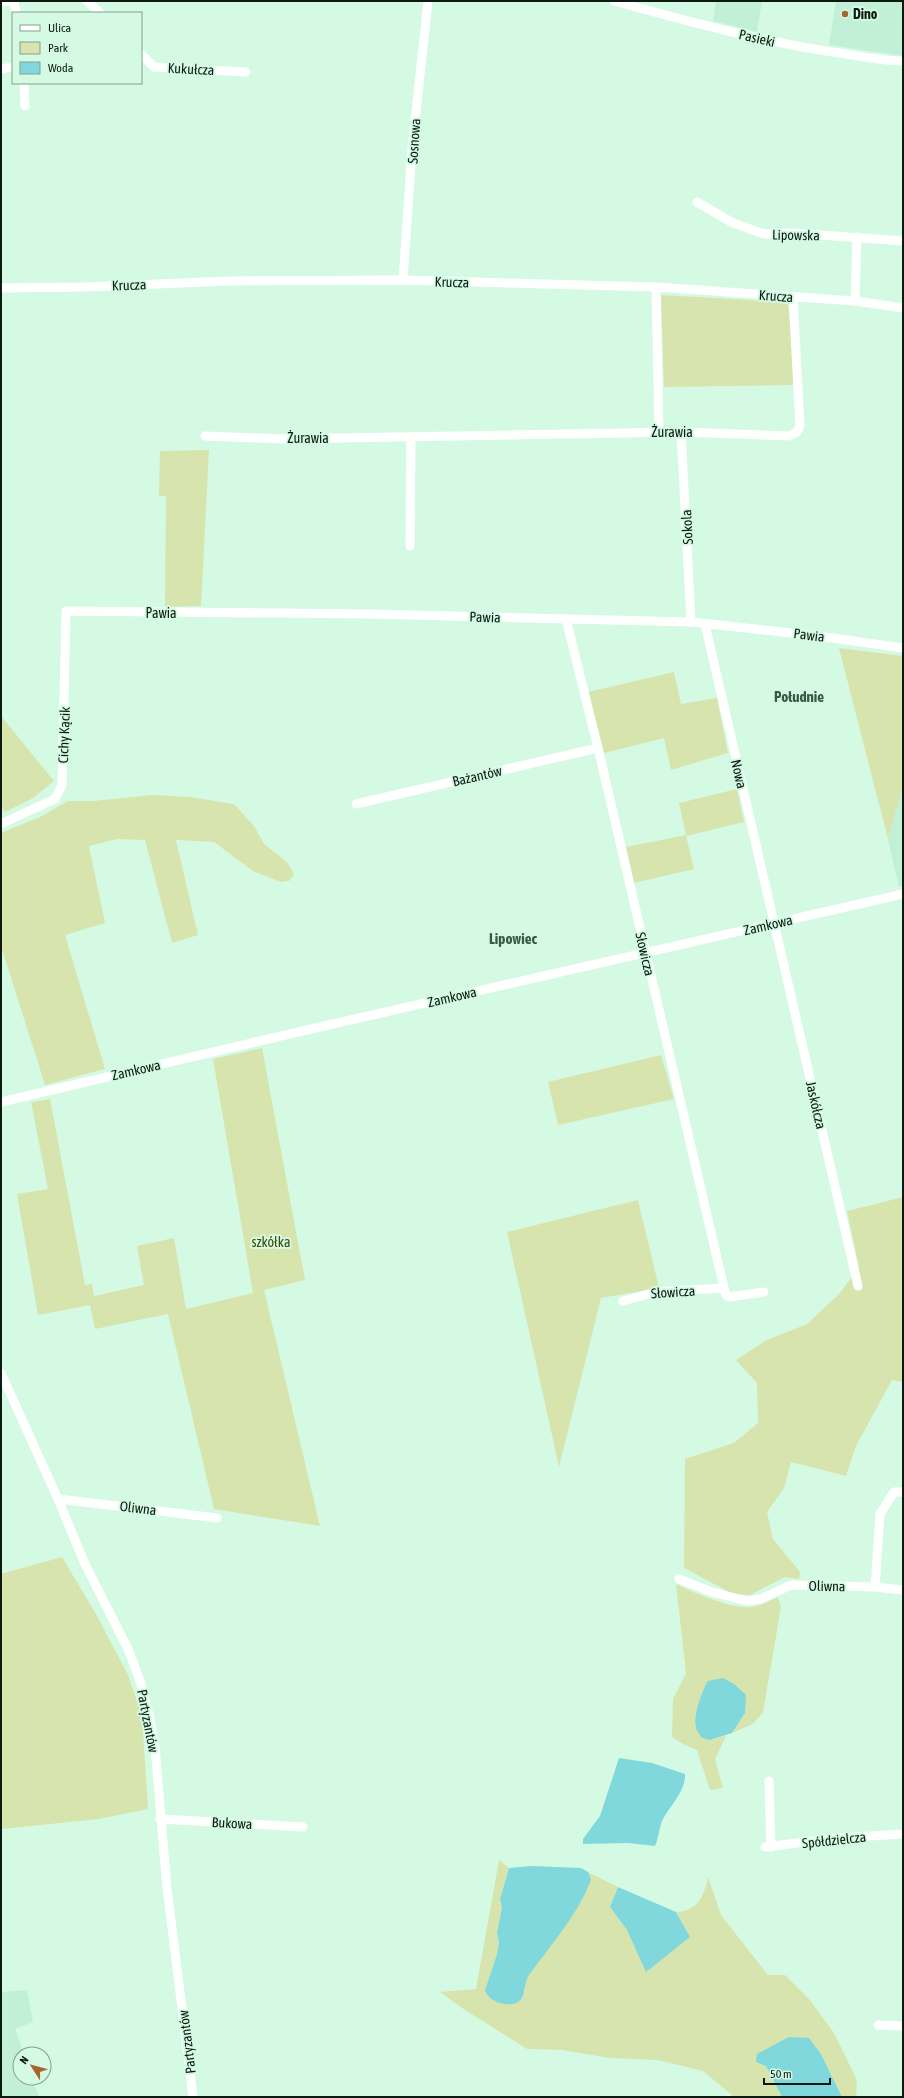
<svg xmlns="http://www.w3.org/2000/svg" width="904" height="2098" font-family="'Asap Condensed',sans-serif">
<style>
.built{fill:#c2f0d6}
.green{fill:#d7e4ae}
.water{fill:#80d7dc}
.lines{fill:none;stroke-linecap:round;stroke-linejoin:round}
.street{stroke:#fff;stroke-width:9}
.poi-dot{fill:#a6662f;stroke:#d4fae4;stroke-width:1.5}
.labels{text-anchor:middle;stroke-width:4;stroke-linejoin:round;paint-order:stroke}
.poi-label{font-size:14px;font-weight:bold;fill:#0c1a12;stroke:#d4fae4;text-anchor:start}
.street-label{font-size:14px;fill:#0c1a12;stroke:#d4fae4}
.park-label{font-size:14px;fill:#404b01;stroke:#d4fae4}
.neighbourhood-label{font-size:15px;font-weight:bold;fill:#395a48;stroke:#d4fae4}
</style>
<rect width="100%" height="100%" fill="#d4fae4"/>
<g class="built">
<path d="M716,1H762L757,32L713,21Z"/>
<path d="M836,1H903V56L829,45Z"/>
<path d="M903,786V886L899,887L888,839Z"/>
<path d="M27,1990L33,2022L15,2029L24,2054H20V2078H32L39,2097H1V1992Z"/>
</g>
<g class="green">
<path d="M661,295L788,302L795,385L664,387Z"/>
<path d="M209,450L201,606L165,607L166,496H159L160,451Z"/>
<path d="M839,648L903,656V786L888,839Z"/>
<path d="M674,672L681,704L717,698L728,753L671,770L664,738L604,753L588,692Z"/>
<path d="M1,716L54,781L33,798L5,812L1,806Z"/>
<path d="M737,789L744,822L686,836L694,869L634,883L626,847L686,835L679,803Z"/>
<path d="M153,795L190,797L234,804L254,826L264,844L287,862L294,874L289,881L281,882L253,871L214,842L176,840L198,935L172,943L145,840L117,839L89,846L105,923L65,935L105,1069L45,1085L1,946V833L40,817L68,801H93Z"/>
<path d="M262,1048L305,1280L264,1290L320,1526L214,1509L168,1314L95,1329L90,1305L38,1315L17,1194L48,1189L31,1102L50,1099L85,1285L92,1284L94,1296L144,1285L137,1246L174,1238L186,1309L253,1293L213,1059Z"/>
<path d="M661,1055L674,1099L558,1125L548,1082Z"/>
<path d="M903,1197V1382L892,1380L856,1446L846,1476L791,1462L784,1488L767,1512L773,1539L800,1572L799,1579L785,1577L750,1595L733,1594L684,1568L685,1459L734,1443L758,1423L757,1383L736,1360L765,1341L807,1324L840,1293L859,1267L847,1211Z"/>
<path d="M638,1200L659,1288L601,1298L559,1467L507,1232Z"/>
<path d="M62,1557L97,1616L128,1675L142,1716L148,1809L99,1819L1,1829V1574Z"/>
<path d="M676,1584C695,1593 730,1609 751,1607C761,1606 769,1601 778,1597L781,1607L763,1712L753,1724L732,1733L745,1713L702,1692L696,1716L702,1738L710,1740L726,1736L715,1759L723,1788L710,1790L697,1750L683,1744L672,1737L673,1699L686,1673Z"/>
<path d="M499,1860L509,1868L500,1899L502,1907L497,1933L499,1942L497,1954L485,1990L525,1992V1980L563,1928L591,1879L588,1872L618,1887L610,1907L627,1930L646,1971L690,1937L676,1912C698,1911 704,1896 708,1877L721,1915L768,1975H785L809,1999L834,2033L857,2080L856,2097H842L821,2054L809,2038L766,2066L782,2097H734L703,2071L658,2060L610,2058L562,2050L527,2049L462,2008L440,1992L476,1989Z"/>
</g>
<g class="water">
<path d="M723,1678L734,1684L746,1695L745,1713L732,1733L710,1740L702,1738C700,1734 696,1731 696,1727C693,1715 702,1691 708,1681Z"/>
<path d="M619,1758L652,1763L685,1774C686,1791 671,1804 663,1819C659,1827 659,1837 655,1846L628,1843L583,1844V1839L600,1816Z"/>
<path d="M532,1866L581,1868L588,1872L591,1879C580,1912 550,1946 529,1975C523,1983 527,1996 518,2002C509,2008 488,2002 485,1990L497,1954L499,1942L497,1933L502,1907L500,1899L509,1868Z"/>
<path d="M618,1887L676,1912L690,1937L646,1972L627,1930L610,1907Z"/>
<path d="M789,2037L809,2038L821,2054L842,2097H782L766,2066L756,2062L757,2054Z"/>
</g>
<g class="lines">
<g class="street">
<path d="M14,1L16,13"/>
<path d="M87,1L100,13"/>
<path d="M614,1C690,22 767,43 846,54C865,57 884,61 903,61"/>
<path d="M1,2L10,1"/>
<path d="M141,54L154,67L246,72"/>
<path d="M1,69L13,67"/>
<path d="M24,83L25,106"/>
<path d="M697,202L733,223L764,234L793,233L903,241"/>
<path d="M403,280L412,149L428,1"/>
<path d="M656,287L659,432"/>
<path d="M1,288L84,287L229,281L403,280L656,287L855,301L903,308"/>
<path d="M855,301L857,237"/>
<path d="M681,432L691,622"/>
<path d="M205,436L284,439L681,432L789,436L797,432L800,426L793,297"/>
<path d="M410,546L411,437"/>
<path d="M566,619L598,748L724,1288L656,1292L623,1301"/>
<path d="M705,624L858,1286"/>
<path d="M356,804L598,748"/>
<path d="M1,824L55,799L62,785L66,611L370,614L691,622L818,636L903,648"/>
<path d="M1,1102L311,1029L903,894"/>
<path d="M724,1288L726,1295L729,1297L764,1292"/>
<path d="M1,1373L58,1499L84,1562L129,1651L141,1684L149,1715L155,1747L167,1888L193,2097"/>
<path d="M58,1499L217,1518"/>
<path d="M679,1579L712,1592L747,1601L761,1599L791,1585L875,1587L903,1590"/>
<path d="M875,1587L880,1514L894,1492H903"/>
<path d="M769,1781L771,1847"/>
<path d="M160,1819L303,1827"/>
<path d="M765,1847L838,1838L903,1834"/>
<path d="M878,2025L903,2026"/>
</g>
</g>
<circle class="poi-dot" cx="845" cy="14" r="4"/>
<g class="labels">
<g class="poi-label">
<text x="853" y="19">Dino</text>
</g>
<g class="street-label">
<text transform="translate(757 38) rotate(13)" y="5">Pasieki</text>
<text transform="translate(191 69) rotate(3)" y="5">Kukułcza</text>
<text transform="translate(414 141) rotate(-86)" y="5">Sosnowa</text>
<text transform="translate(796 235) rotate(1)" y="5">Lipowska</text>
<text transform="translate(452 282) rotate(2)" y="5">Krucza</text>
<text transform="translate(129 285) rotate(-2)" y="5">Krucza</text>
<text transform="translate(776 296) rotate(4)" y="5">Krucza</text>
<text x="672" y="437">Żurawia</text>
<text x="308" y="443">Żurawia</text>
<text transform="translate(687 527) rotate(-93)" y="5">Sokola</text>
<text x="161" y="618">Pawia</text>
<text transform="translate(485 617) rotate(2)" y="5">Pawia</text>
<text transform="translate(809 635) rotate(7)" y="5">Pawia</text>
<text transform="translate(64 735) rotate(-88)" y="5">Cichy Kącik</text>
<text transform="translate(739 774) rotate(77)" y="5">Nowa</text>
<text transform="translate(477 776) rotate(-13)" y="5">Bażantów</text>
<text transform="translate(768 925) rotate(-13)" y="5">Zamkowa</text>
<text transform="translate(645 954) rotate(77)" y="5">Słowicza</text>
<text transform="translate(452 997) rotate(-13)" y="5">Zamkowa</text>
<text transform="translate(136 1070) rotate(-13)" y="5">Zamkowa</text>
<text transform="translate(816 1105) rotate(77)" y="5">Jaskółcza</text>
<text transform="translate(673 1292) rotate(-4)" y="5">Słowicza</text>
<text transform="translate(138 1508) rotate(7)" y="5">Oliwna</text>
<text transform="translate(827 1586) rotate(1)" y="5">Oliwna</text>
<text transform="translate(148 1721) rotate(79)" y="5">Partyzantów</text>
<text transform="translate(232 1823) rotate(3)" y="5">Bukowa</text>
<text transform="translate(834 1840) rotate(-6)" y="5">Spółdzielcza</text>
<text transform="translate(187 2042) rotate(-97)" y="5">Partyzantów</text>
</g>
<g class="park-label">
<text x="271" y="1247">szkółka</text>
</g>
<g class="neighbourhood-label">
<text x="799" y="702">Południe</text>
<text x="513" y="944">Lipowiec</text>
</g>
</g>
<rect width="904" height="2098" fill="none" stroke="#0c1a12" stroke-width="4"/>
<rect x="12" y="12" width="130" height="72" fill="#d4fae4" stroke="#84a090"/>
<rect x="20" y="25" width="20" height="6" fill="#ffffff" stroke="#84a090"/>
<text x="48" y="32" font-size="12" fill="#0c1a12">Ulica</text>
<rect x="20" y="42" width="20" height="12" fill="#d7e4ae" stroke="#84a090"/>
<text x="48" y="52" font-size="12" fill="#0c1a12">Park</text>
<rect x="20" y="62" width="20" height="12" fill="#80d7dc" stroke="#84a090"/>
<text x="48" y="72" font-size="12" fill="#0c1a12">Woda</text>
<g transform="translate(32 2066) rotate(306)"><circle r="19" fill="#d4fae4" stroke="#84a090"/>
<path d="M0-3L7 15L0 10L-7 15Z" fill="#a6662f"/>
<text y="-6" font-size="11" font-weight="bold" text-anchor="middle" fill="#0c1a12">N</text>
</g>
<path d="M764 2078v6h66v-6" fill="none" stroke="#0c1a12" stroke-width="2"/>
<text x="770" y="2078" font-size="12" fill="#0c1a12" stroke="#d4fae4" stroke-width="3" paint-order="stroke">50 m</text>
</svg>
